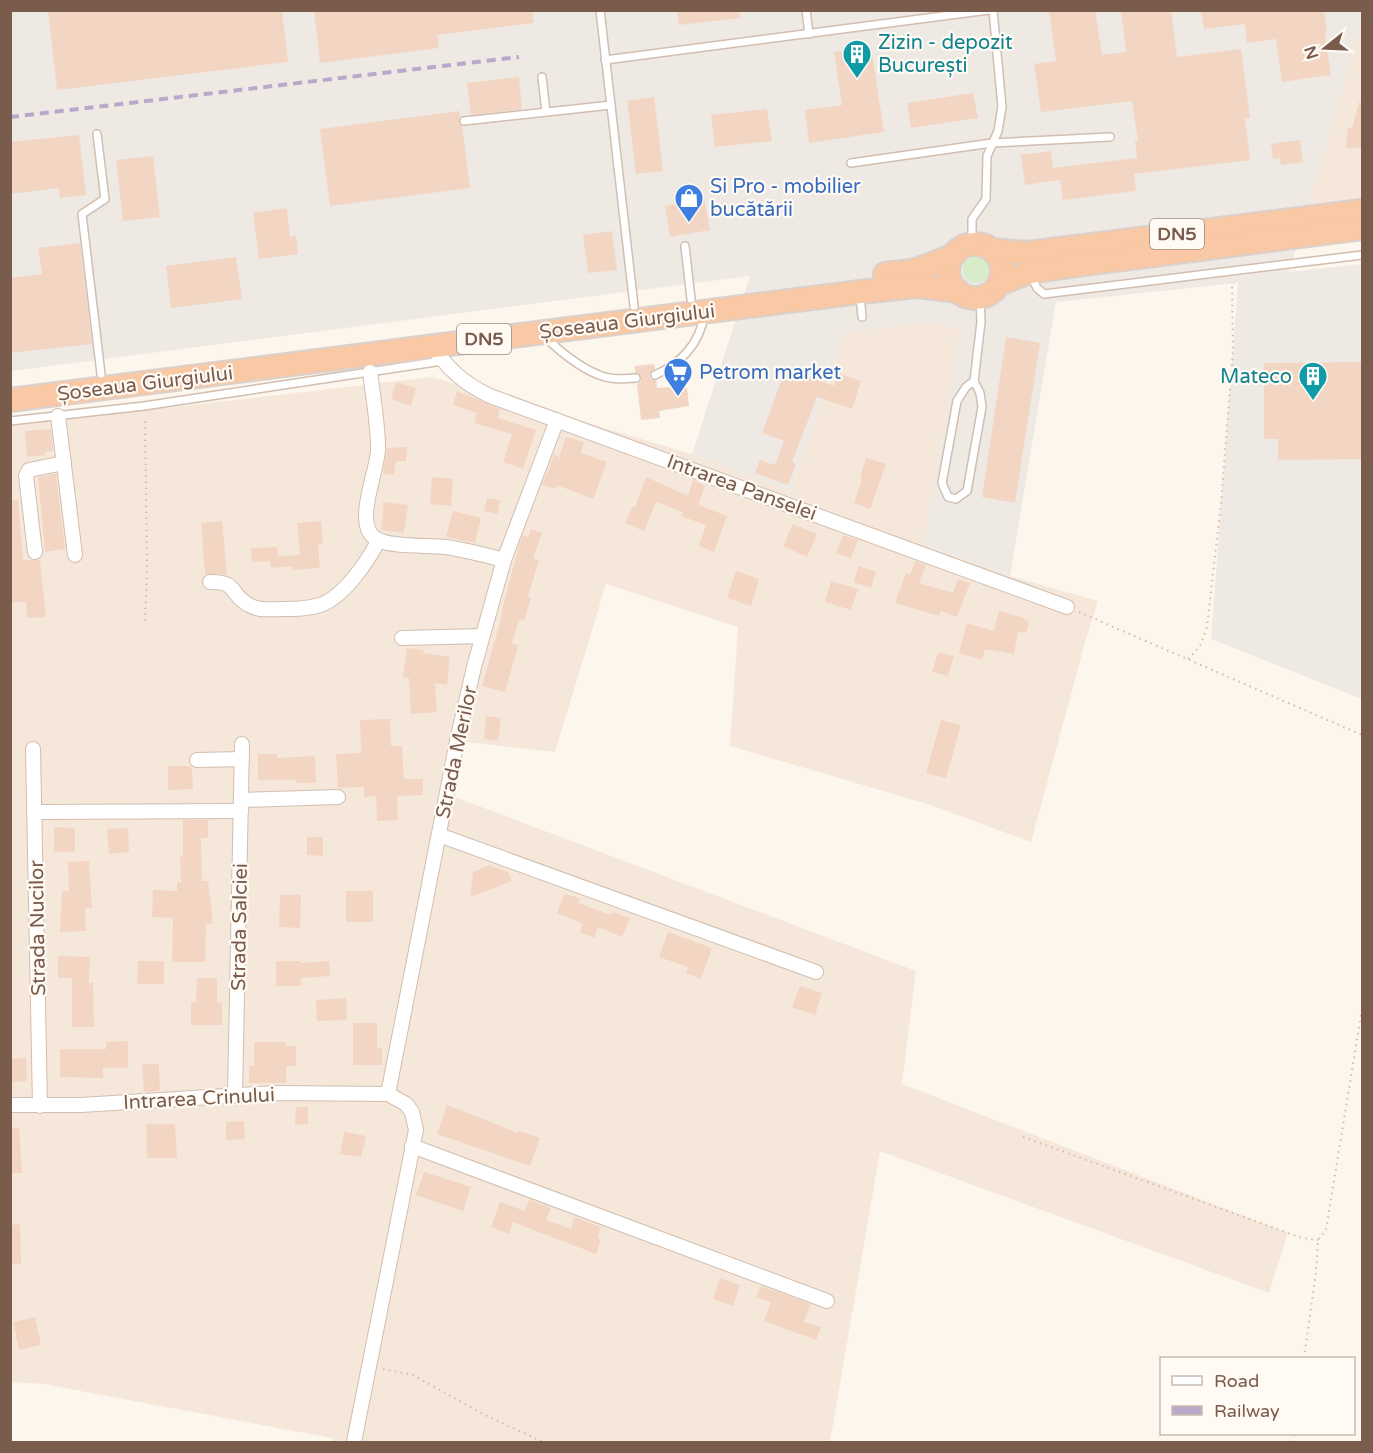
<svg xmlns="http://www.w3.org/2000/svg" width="1373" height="1453" font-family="'Varela Round',sans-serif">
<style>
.residential{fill:#f5e8da}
.industrial{fill:#efe9e4}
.green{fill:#d8ecc9}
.building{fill:#f3d5c3}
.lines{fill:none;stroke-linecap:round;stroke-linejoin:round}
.service-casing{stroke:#d1beb0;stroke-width:10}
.minor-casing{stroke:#d1beb0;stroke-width:16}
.trunk-casing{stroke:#dad1cd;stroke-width:26}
.path{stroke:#d9b8a5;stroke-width:2;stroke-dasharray:1.5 4.5;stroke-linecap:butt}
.service{stroke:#fff;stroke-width:7}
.minor{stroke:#fff;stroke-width:14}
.trunk{stroke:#f9c8a4;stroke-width:22}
.rail{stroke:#b9a8c9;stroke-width:4;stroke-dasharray:9 6;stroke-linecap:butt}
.labels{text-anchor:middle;stroke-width:4.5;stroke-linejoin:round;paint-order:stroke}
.shield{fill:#fffaf3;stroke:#a28b7f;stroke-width:1.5}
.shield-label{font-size:18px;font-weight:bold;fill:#7a5c4d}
.culture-label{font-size:20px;fill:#0d838f;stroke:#fffaf3;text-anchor:start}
.shop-label{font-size:20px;fill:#366cbe;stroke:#fffaf3;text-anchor:start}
.street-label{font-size:20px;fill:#7a5c4d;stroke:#fffaf3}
</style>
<rect width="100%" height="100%" fill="#fdf6ec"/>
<g class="residential">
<path d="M1362,22V200L1308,208Z"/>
<path d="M935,322L960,329L924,545L1010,576L1098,601L1086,639L1031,842L931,805L730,746L738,627L606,584L555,752L457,741L447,794L916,971L902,1084L1288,1233L1269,1293L880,1151L830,1442H332V1438L43,1384L11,1382L10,426L432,377L692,454L791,492L845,332Z"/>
</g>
<path class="industrial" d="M10,11H1362V22L1289,272L1362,264V699L1211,639L1238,283L1056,302L1010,576L924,545L960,329L935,322L845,332L791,492L692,454L750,276L11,371Z"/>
<circle class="green" cx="976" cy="270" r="13"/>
<g class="building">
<path d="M48,10H282L288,62L57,90Z"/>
<path d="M314,10H532L534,23L437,35L439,48L320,63Z"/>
<path d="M677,10H739L740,18L679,25Z"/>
<path d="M1049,10H1095L1102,55L1126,52L1121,10H1171L1177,57L1241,49L1250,118H1245L1250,160L1134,174L1136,191L1063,200L1060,180L1025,185L1021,155L1051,151L1053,168L1137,158L1135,141H1138L1132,101L1041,112L1034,64L1056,61Z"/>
<path d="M1201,10H1324L1327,33H1325L1331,75L1282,82L1276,39L1247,43L1245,24L1204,29Z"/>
<path d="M871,47L884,132L809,143L805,110L842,105L834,52Z"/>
<path d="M519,77L522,109L471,115L467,83Z"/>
<path d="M973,93L978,118L911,128L907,103Z"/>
<path d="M654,97L663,171L636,174L627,101Z"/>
<path d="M1359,102L1362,103L1361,148H1346L1348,128H1352Z"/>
<path d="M767,109L772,141L715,147L711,115Z"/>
<path d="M460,111L459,122L462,126L470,188L330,206L320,129Z"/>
<path d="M79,135L86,195L60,198L59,188L10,194V142Z"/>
<path d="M1300,140L1303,162L1281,165L1280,158L1273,159L1271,144Z"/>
<path d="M153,156L160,217L123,221L116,160Z"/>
<path d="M704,198L710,230L670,237L665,206Z"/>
<path d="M287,208L290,237L296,236L298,254L259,259L253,213Z"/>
<path d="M612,231L617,270L588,273L583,235Z"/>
<path d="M80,243L92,344L10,353V278L42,274L38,248Z"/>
<path d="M236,257L242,299L171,308L166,266Z"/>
<path d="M1006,337L1040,343L1015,503L982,497Z"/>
<path d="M1362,362V459L1278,460V439H1264V363Z"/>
<path d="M654,364L655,369L649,375L651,379L656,380L657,388L670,387L671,389L687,388L689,406L659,411L660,418L641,420L637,384L641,381V377L635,372V366Z"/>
<path d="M786,368L834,386L838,373L861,381L852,409L817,397L792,462L796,464L788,485L755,473L760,460L775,465L784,441L762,433Z"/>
<path d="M396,382L416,388L411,406L391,399Z"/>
<path d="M457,391L500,409L498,418L536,430L523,469L503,462L512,434L474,423L477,413L453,405Z"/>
<path d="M51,429L53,451L45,452V455L27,457L25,431Z"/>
<path d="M566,437L584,442L581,453L607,462L593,499L557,485L556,489L542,485L554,455L559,457Z"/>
<path d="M407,447L406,461H396L394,475L383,474L387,448Z"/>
<path d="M866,458L886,464L870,509L854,503L862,479L860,478Z"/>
<path d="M56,474L65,549L45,552L38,477Z"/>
<path d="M432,477L453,479L451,506L430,504Z"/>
<path d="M646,477L688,496L693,480L705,486L698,505L727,516L714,552L699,546L706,525L681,516L683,512L656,502L644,531L625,523L633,506L635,507Z"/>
<path d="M487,498L500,500L498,514L484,511Z"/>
<path d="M10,500H18L23,560H40L46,617L27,618L26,602H10Z"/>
<path d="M384,502L408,505L404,533L381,530Z"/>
<path d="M453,511L481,518L475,543L446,537Z"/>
<path d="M222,521L227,574H205L201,523Z"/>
<path d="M321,521L323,544H318L320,568L293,570L292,566L271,568L270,561L252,562L251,548L277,547L278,556L300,555L297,523Z"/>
<path d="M793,524L817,534L807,557L783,546Z"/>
<path d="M531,529L542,533L533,559L539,560L528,597L531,598L524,621L519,620L512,643L518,646L505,692L482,686L502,615L501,614L519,545L523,535L528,537Z"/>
<path d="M843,535L858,540L851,558L836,553Z"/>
<path d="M915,561L926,565L919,583L953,593L958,579L970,583L957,617L941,611L939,616L895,603L906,573L910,575Z"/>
<path d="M858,566L876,572L871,588L854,582Z"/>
<path d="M736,571L759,579L751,606L727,598Z"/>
<path d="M831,581L858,589L851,610L825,602Z"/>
<path d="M999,611L1025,618L1024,620L1029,621L1026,633L1018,631L1014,654L985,649L982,660L959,653L967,623L994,631Z"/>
<path d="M407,648L424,650L423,653L450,657L447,685L435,683L437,712L411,714L409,678L403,677Z"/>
<path d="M938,652L954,656L948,676L932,672Z"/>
<path d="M486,716L501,718L498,741L484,739Z"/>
<path d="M390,719L391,746H402L404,779H423V795L397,796L398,820L377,821L376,796L364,797V787L338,788L336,754L361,753L360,720Z"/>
<path d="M941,720L961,725L946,778L926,773Z"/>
<path d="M258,754H277V758L315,756L316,783H296V780H258Z"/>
<path d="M168,766H190L192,768L193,789L168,790Z"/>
<path d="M183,820H208V838H201L202,881H208L213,923L206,924L205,962H172L173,918L152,917L153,890L177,891V882H181L180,857L183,856Z"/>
<path d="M54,827L75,828V852H54Z"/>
<path d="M128,828L129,852L109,854L107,829Z"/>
<path d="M307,837H323V856L307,855Z"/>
<path d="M89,861L92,908H85L86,931L60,932L62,891H69L68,862Z"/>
<path d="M489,865L508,872L512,881L470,897L473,872Z"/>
<rect x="346" y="891" width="27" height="31"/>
<path d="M564,894L580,898L578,903L611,915L612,912L630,918L622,937L598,927L594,938L580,932L583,924L557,913Z"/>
<path d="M280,895H301L300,928L279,927Z"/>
<path d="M668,932L712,948L701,979L686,973L688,967L659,957Z"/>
<path d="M58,956L90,957L89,983H93L94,1027H72V978H58Z"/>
<path d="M138,961H164V984H137Z"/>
<path d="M276,961H301V963L329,961L330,976L301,978V986H276Z"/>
<path d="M197,978H217V1003H222V1025H191V1002H196Z"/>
<path d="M800,986L822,993L815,1015L792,1007Z"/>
<path d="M346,998L347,1020L317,1021L316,1000Z"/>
<path d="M353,1023H377V1048H382V1065H353Z"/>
<path d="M128,1041V1068H103V1078L60,1077V1049H106V1042Z"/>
<path d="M254,1042H286V1046H296V1066H286V1083H249V1066H254Z"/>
<path d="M26,1058L27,1081L10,1082V1059Z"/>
<path d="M142,1064H159L160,1091L144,1092Z"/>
<path d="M447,1105L518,1133L519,1131L540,1138L530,1166L437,1134Z"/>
<path d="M296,1107H308V1124L295,1125Z"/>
<path d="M244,1121L245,1139L226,1140V1122Z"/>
<path d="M146,1124H175L177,1158H147Z"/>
<path d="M10,1128H19L22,1173H10Z"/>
<path d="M344,1132L366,1136L361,1157L340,1154Z"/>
<path d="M424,1172L471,1187L463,1211L416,1195Z"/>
<path d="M529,1200L551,1208L546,1220L571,1229L574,1217L601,1227L598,1238L601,1239L596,1254L513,1222L509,1234L491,1227L500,1202L525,1211Z"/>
<path d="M20,1224L21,1264H10V1225Z"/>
<path d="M720,1278L740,1285L733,1306L713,1299Z"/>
<path d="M761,1286L811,1304L804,1322L821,1327L816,1340L764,1321L771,1302L756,1297Z"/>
<path d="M35,1317L41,1345L19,1350L13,1322Z"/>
</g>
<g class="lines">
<g class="service-casing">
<g id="service">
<path d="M600,10L634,306"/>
<path d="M806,10L809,34"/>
<path d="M605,60L989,10"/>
<path d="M542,77L546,112"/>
<path d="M464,121L611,105"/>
<path d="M97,134L105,199L82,214L101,374"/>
<path d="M851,163L992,143L1110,137"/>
<path d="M972,244V219L986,199L987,156L998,131L1002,107L993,10"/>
<path d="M685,246L691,299"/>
<path d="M1030,274L1037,288L1044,294L1362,255"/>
<path d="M860,295L862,317"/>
<path d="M545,336C557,350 581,368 599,375C611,380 624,379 636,378"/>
<path d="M655,375C680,364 700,344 704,315"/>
<path d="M974,381L966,387L957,401L942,483L948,497L956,499L967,491L982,407L980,393L974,381L981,322L980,297"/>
<path d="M10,421L144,406L442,361"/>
</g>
</g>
<g class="minor-casing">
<g id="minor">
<path d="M432,345C447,369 465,384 490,396L1067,607"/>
<path d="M370,372C373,397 378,423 378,449C378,472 351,527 378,540C392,547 428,545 446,547C466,550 485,555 504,560"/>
<path d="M58,416L75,555"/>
<path d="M35,552L26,476L29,470L64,463"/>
<path d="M210,582C239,581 229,596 251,606C260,611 273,609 283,609C296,609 308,609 320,605C344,597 367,562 379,540"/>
<path d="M402,638L482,636"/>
<path d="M33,749L40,1106"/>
<path d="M197,760L242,759"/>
<path d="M242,800L338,797"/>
<path d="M34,812L241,811"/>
<path d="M439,835L816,972"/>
<path d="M388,1094L457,741L474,667L504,560L557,420"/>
<path d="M235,1095L242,744"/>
<path d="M10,1105H81L274,1093L388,1094L406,1104L412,1112L416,1130L354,1442"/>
<path d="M412,1146L827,1301"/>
</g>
</g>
<g class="trunk-casing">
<g id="trunk">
<circle cx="975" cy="271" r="27"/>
<path d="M992,250L1027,253L1362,211"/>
<path d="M885,274L913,271L953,256"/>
<path d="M999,284L1029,272L1078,265L1362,228"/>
<path d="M10,400L860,292L917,286L958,291"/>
</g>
</g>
<g class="path">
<path d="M1079,612L1362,735"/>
<path d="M145,621L147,574L145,417"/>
<path d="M1188,659L1200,646L1207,627L1221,503L1233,351L1232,282"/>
<path d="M1023,1137L1302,1238L1318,1240"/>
<path d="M1304,1358L1316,1272L1318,1240L1326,1230L1362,1009"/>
<path d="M383,1369L413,1375L483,1414L543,1442"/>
<path d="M1293,1442L1294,1434"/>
</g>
<use href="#service" class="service"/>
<use href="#minor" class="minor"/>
<use href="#trunk" class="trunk"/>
<path class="rail" d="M10,117L519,57"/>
</g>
<defs>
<g id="building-pin" transform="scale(1.5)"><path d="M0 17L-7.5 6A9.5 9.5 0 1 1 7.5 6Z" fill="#0f9aa8" stroke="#fffaf3"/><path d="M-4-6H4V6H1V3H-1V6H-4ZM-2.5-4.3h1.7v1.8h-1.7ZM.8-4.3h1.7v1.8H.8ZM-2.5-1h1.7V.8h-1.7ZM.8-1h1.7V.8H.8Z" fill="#fff"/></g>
<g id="shop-pin" transform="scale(1.5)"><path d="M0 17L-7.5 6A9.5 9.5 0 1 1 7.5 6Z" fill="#3f7fe0" stroke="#fffaf3"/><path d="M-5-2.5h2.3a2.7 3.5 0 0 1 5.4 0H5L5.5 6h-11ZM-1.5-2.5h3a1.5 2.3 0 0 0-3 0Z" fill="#fff"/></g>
<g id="supermarket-pin" transform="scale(1.5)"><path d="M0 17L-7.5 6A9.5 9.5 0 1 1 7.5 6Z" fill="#3f7fe0" stroke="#fffaf3"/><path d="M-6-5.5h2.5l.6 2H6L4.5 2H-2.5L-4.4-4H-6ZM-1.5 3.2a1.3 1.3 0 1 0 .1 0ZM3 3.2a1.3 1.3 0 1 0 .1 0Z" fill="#fff"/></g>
</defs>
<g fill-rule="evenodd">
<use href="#building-pin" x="857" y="54"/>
<use href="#shop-pin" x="689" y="198"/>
<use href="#supermarket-pin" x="678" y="372"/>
<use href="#building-pin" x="1313" y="376"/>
</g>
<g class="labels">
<g class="shield">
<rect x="1150" y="219" width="54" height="30" rx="4.5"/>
<rect x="457" y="324" width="54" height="30" rx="4.5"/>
</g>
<g class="shield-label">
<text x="1177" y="240">DN5</text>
<text x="484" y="345">DN5</text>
</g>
<g class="culture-label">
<text x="878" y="49">Zizin - depozit<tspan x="878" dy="23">București</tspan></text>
<text x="1292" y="383" text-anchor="end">Mateco</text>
</g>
<g class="shop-label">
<text x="710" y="193">Si Pro - mobilier<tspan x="710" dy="23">bucătării</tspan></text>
<text x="699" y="379">Petrom market</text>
</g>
<g class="street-label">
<text transform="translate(627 321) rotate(-7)" y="7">Șoseaua Giurgiului</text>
<text transform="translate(145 383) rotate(-7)" y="7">Șoseaua Giurgiului</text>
<text transform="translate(742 487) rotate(20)" y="7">Intrarea Panselei</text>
<text transform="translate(456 752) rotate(-78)" y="7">Strada Merilor</text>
<text transform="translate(239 927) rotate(-89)" y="7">Strada Salciei</text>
<text transform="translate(37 928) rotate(-91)" y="7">Strada Nucilor</text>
<text transform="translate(199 1098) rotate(-3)" y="7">Intrarea Crinului</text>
</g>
</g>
<rect width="1373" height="1453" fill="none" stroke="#7a5c4d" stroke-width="24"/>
<rect x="1160" y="1357" width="195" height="78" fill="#fffaf3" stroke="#cabbb1" stroke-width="1.5"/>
<rect x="1172" y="1376" width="30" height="9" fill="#ffffff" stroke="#cabbb1" stroke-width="1.5"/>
<text x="1214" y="1387" font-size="18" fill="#7a5c4d">Road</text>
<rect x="1172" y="1406" width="30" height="9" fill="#b9a8c9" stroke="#cabbb1" stroke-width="1.5"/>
<text x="1214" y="1417" font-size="18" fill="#7a5c4d">Railway</text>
<g transform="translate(1325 48) rotate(252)" stroke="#fffaf3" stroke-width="4.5" paint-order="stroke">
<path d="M0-4.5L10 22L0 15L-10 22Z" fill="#7a5c4d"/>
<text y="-9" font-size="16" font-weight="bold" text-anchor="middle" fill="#7a5c4d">N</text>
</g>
</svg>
